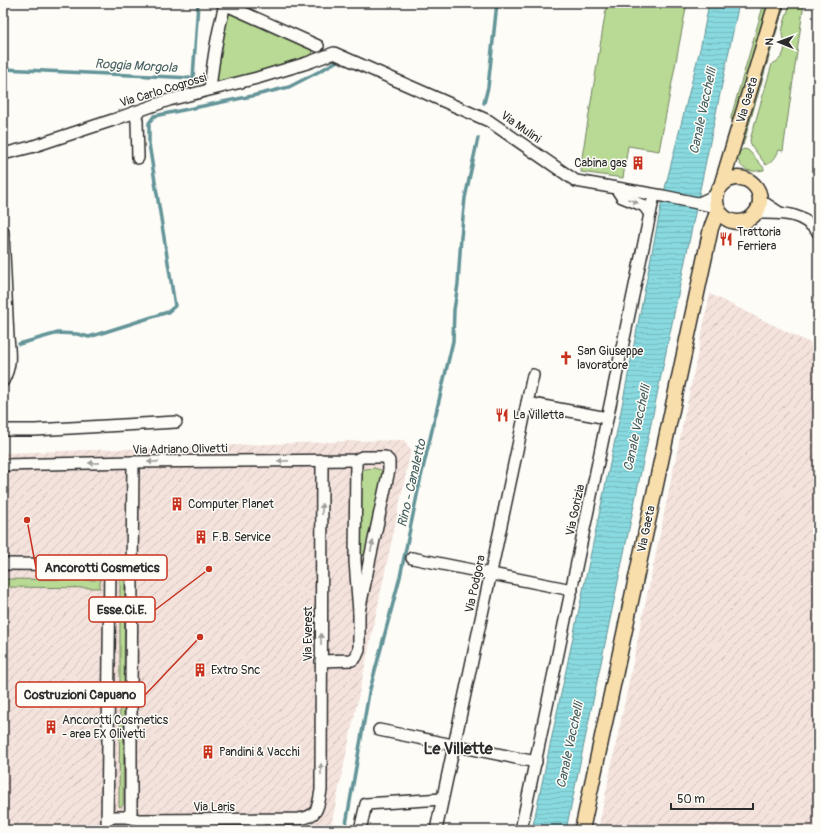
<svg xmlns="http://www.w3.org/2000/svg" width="821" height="833" font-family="Pangolin,sans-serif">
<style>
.industrial{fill:url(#industrial-furrows)}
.grass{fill:#b8da94;stroke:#728260}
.water{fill:url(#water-rules);stroke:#639498}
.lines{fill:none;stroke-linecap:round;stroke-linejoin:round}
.stream{stroke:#639498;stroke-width:3.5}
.minor-casing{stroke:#2b2b2b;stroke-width:14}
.major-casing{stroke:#2b2b2b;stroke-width:17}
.minor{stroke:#fdfcf7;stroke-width:11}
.major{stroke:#f8deab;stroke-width:14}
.oneway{fill:#9e9e9b}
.labels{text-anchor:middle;stroke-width:3;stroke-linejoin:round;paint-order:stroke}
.street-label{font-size:12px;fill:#2b2b2b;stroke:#fdfcf7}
.poi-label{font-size:12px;fill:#2b2b2b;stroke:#fdfcf7;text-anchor:start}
.water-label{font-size:13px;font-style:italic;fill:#476061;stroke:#fdfcf7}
.district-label{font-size:16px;font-weight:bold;fill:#2b2b2b;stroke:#fdfcf7}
.leader{fill:none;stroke:#c8321e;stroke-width:1.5}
.callout-dot{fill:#c8321e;stroke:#fdfcf7;stroke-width:1.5}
.callout{fill:#fdfcf7;stroke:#c8321e;stroke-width:1.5}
.callout-label{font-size:13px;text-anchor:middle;font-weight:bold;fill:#2b2b2b}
</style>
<defs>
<pattern id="industrial-furrows" width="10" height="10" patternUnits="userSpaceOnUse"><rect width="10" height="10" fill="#f4e2dc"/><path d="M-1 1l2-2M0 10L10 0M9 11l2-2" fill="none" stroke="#d1c2bd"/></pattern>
<pattern id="water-rules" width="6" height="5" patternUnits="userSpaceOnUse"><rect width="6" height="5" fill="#89dae0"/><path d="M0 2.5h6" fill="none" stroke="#76bbc0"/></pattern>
</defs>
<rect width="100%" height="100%" fill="#fdfcf7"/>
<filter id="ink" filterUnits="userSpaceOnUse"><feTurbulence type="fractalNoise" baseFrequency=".025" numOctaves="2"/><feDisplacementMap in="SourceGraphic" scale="8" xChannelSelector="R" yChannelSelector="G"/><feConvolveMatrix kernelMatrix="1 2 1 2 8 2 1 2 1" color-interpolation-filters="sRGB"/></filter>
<g filter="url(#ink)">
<g class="industrial">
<path d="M710,294L818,347V830H598Z"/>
<path d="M404,440L411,450L330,830H3V453L356,441Z"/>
</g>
<g class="grass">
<path d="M607,3H687L659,151L628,146L623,178L581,172L582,157Z"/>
<path d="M764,3H768L734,117L733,119L732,120L731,119V117Z"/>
<path d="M783,3H785L743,145H742L741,143Z"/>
<path d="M790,3H804L783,151L779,150C776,157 773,162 766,165L751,145L750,140L772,64C782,60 787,50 784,40C783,38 782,36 782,34C781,30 789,9 790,3Z"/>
<path d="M230,11L314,49L312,54L310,57L220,83L216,82L215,80L216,60L229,13Z"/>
<path d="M744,149L748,150L750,152L764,168V170C759,171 752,172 747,170C738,166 733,153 744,149Z"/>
<path d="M374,468C380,470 383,469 382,476L365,555L362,556L361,554L362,471C365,468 369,469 374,468Z"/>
<path d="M97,571L100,574V588L3,587V579L96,580Z"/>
<path d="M118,572L125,573L124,687L123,688L120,687V574H117V573Z"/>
<path d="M121,691H124V692L123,805L120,807L119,806L120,692Z"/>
<path d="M247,826V830H142V827Z"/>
</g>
<path class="water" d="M709,3H739L566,830H532L618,426L663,196L701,45Z"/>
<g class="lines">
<g class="stream">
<path d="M3,69L193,78L198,3"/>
<path d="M484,103L488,87L497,3"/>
<path d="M19,344L58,333L77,334L89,337L168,312L175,306L149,144V123L154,116L252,96L289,87L320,71L339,60"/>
<path d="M345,830L369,693L400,577L420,481L453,341L454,310L458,284L461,237L465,198L478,138"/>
</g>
<g class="minor-casing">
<g id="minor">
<path d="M222,3L318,46"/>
<path d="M210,89C213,61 217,33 225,5"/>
<path d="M135,112L137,121L138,158"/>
<path d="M3,154L31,147L113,120L169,100L257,78L307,63L334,53L489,121L576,181L663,196L717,207"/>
<path d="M616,188L622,197L642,205L645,207L650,214"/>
<path d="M760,200L780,213"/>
<path d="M699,203L712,197L718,192"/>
<path d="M756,213C782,213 800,211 818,232"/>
<path d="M3,232L8,338C10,355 11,366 3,381"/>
<path d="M527,403L607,418"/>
<path d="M3,430H35L176,422"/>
<path d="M3,465L133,462L356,460L362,457H385L389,461V470L369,563L359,612"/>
<path d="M412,558L572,590"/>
<path d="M3,564L132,565"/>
<path d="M321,661L352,660L356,657L359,650V612L355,561L356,460"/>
<path d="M379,730L536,762"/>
<path d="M107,817H127L139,820L299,819C318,816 318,808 321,790L322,460"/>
<path d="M127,817L131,812V689L133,462"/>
<path d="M107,830L110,565"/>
<path d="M258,830V819"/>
<path d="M360,830L366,804L442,799"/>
<path d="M436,830L533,375"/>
<path d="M521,830L654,195"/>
</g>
</g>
<g class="major-casing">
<g id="major">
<circle cx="738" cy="200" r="22"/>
<path d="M721,186L776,3"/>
<path d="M582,830L711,228L718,210"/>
</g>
</g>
<use href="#minor" class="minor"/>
<use href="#major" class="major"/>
</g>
<defs><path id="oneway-solid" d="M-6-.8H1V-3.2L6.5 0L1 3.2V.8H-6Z"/></defs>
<g class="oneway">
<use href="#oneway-solid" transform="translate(633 201) rotate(22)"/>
<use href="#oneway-solid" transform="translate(283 461) rotate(179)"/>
<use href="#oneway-solid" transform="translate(153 462) rotate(179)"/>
<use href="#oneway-solid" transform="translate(94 463) rotate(179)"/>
<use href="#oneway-solid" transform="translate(322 509) rotate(-90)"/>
<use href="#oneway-solid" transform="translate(372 546) rotate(-77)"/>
<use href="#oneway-solid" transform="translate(321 639) rotate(-90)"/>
<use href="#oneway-solid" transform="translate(321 769) rotate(-90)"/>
</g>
</g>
<defs>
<g id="building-bare" transform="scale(1.08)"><path d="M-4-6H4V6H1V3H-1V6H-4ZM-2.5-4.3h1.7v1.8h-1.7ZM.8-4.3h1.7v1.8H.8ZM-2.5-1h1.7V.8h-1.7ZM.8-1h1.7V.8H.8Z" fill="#c8321e" stroke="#fdfcf7" stroke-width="2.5" paint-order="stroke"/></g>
<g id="restaurant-bare" transform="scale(1.08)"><path d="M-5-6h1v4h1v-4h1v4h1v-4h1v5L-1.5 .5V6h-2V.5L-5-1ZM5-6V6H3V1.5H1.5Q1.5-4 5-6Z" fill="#c8321e" stroke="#fdfcf7" stroke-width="2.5" paint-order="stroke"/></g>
<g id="church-bare" transform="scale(1.08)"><path d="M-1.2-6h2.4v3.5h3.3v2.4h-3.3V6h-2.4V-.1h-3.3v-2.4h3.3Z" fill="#c8321e" stroke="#fdfcf7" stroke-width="2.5" paint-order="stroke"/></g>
</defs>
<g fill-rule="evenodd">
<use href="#building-bare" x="638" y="163"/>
<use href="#restaurant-bare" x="726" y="239"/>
<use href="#church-bare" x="566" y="358"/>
<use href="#restaurant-bare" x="502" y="415"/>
<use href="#building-bare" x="177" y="504"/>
<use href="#building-bare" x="201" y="537"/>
<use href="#building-bare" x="200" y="670"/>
<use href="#building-bare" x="51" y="727"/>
<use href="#building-bare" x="208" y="752"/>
</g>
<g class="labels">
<g class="street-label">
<text transform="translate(163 90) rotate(-17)" y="4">Via Carlo Cogrossi</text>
<text transform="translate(747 100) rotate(-73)" y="4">Via Gaeta</text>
<text transform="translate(521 127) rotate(35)" y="4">Via Mulini</text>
<text transform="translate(180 449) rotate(-1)" y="4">Via Adriano Olivetti</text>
<text transform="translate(575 510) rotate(-78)" y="4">Via Gorizia</text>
<text transform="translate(646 529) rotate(-78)" y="4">Via Gaeta</text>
<text transform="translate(475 584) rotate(-78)" y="4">Via Podgora</text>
<text transform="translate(308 634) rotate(-90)" y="4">Via Everest</text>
<text x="214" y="811">Via Laris</text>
</g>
<g class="poi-label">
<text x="627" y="167" text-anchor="end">Cabina gas</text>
<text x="737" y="236">Trattoria<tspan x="737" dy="14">Ferriera</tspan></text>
<text x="577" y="355">San Giuseppe<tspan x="577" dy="14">lavoratore</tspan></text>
<text x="513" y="419">La Villetta</text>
<text x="188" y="508">Computer Planet</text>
<text x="212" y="541">F.B. Service</text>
<text x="211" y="674">Extro Snc</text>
<text x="62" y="724">Ancorotti Cosmetics<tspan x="62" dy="14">- area EX Olivetti</tspan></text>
<text x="219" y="756">Pandini &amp; Vacchi</text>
</g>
<g class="water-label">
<text transform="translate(136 65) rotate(3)" y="5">Roggia Morgola</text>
<text transform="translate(702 111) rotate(-78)" y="5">Canale Vacchelli</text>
<text transform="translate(636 428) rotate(-78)" y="5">Canale Vacchelli</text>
<text transform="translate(411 483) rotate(-77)" y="5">Rino - Canaletto</text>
<text transform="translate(569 745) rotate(-78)" y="5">Canale Vacchelli</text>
</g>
<g class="district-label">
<text x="458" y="754">Le Villette</text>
</g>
</g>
<path class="leader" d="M27 520L36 568M209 569L155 610M200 637L145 695"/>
<g class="callout-dot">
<circle cx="27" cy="520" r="4"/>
<circle cx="209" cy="569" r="4"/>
<circle cx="200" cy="637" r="4"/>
</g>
<g class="callout">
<rect x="36" y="555" width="131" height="25" rx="4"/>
<rect x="89" y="597" width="66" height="25" rx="4"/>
<rect x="16" y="682" width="129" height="25" rx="4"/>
</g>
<g class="callout-label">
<text x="102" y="572">Ancorotti Cosmetics</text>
<text x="122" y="614">Esse.Ci.E.</text>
<text x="80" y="699">Costruzioni Capuano</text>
</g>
<rect width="821" height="833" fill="none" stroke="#fdfcf7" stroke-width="16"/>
<rect x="8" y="8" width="805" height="817" fill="none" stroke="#2b2b2b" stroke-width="1.5" filter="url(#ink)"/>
<g transform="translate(779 42) rotate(271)" stroke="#fdfcf7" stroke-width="3" paint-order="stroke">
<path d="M0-3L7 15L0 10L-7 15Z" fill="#2b2b2b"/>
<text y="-6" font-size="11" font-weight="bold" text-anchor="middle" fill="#2b2b2b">N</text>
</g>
<path d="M671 803v6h82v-6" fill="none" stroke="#2b2b2b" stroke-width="2"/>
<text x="677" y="803" font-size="12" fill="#2b2b2b" stroke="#fdfcf7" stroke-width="3" paint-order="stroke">50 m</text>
</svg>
